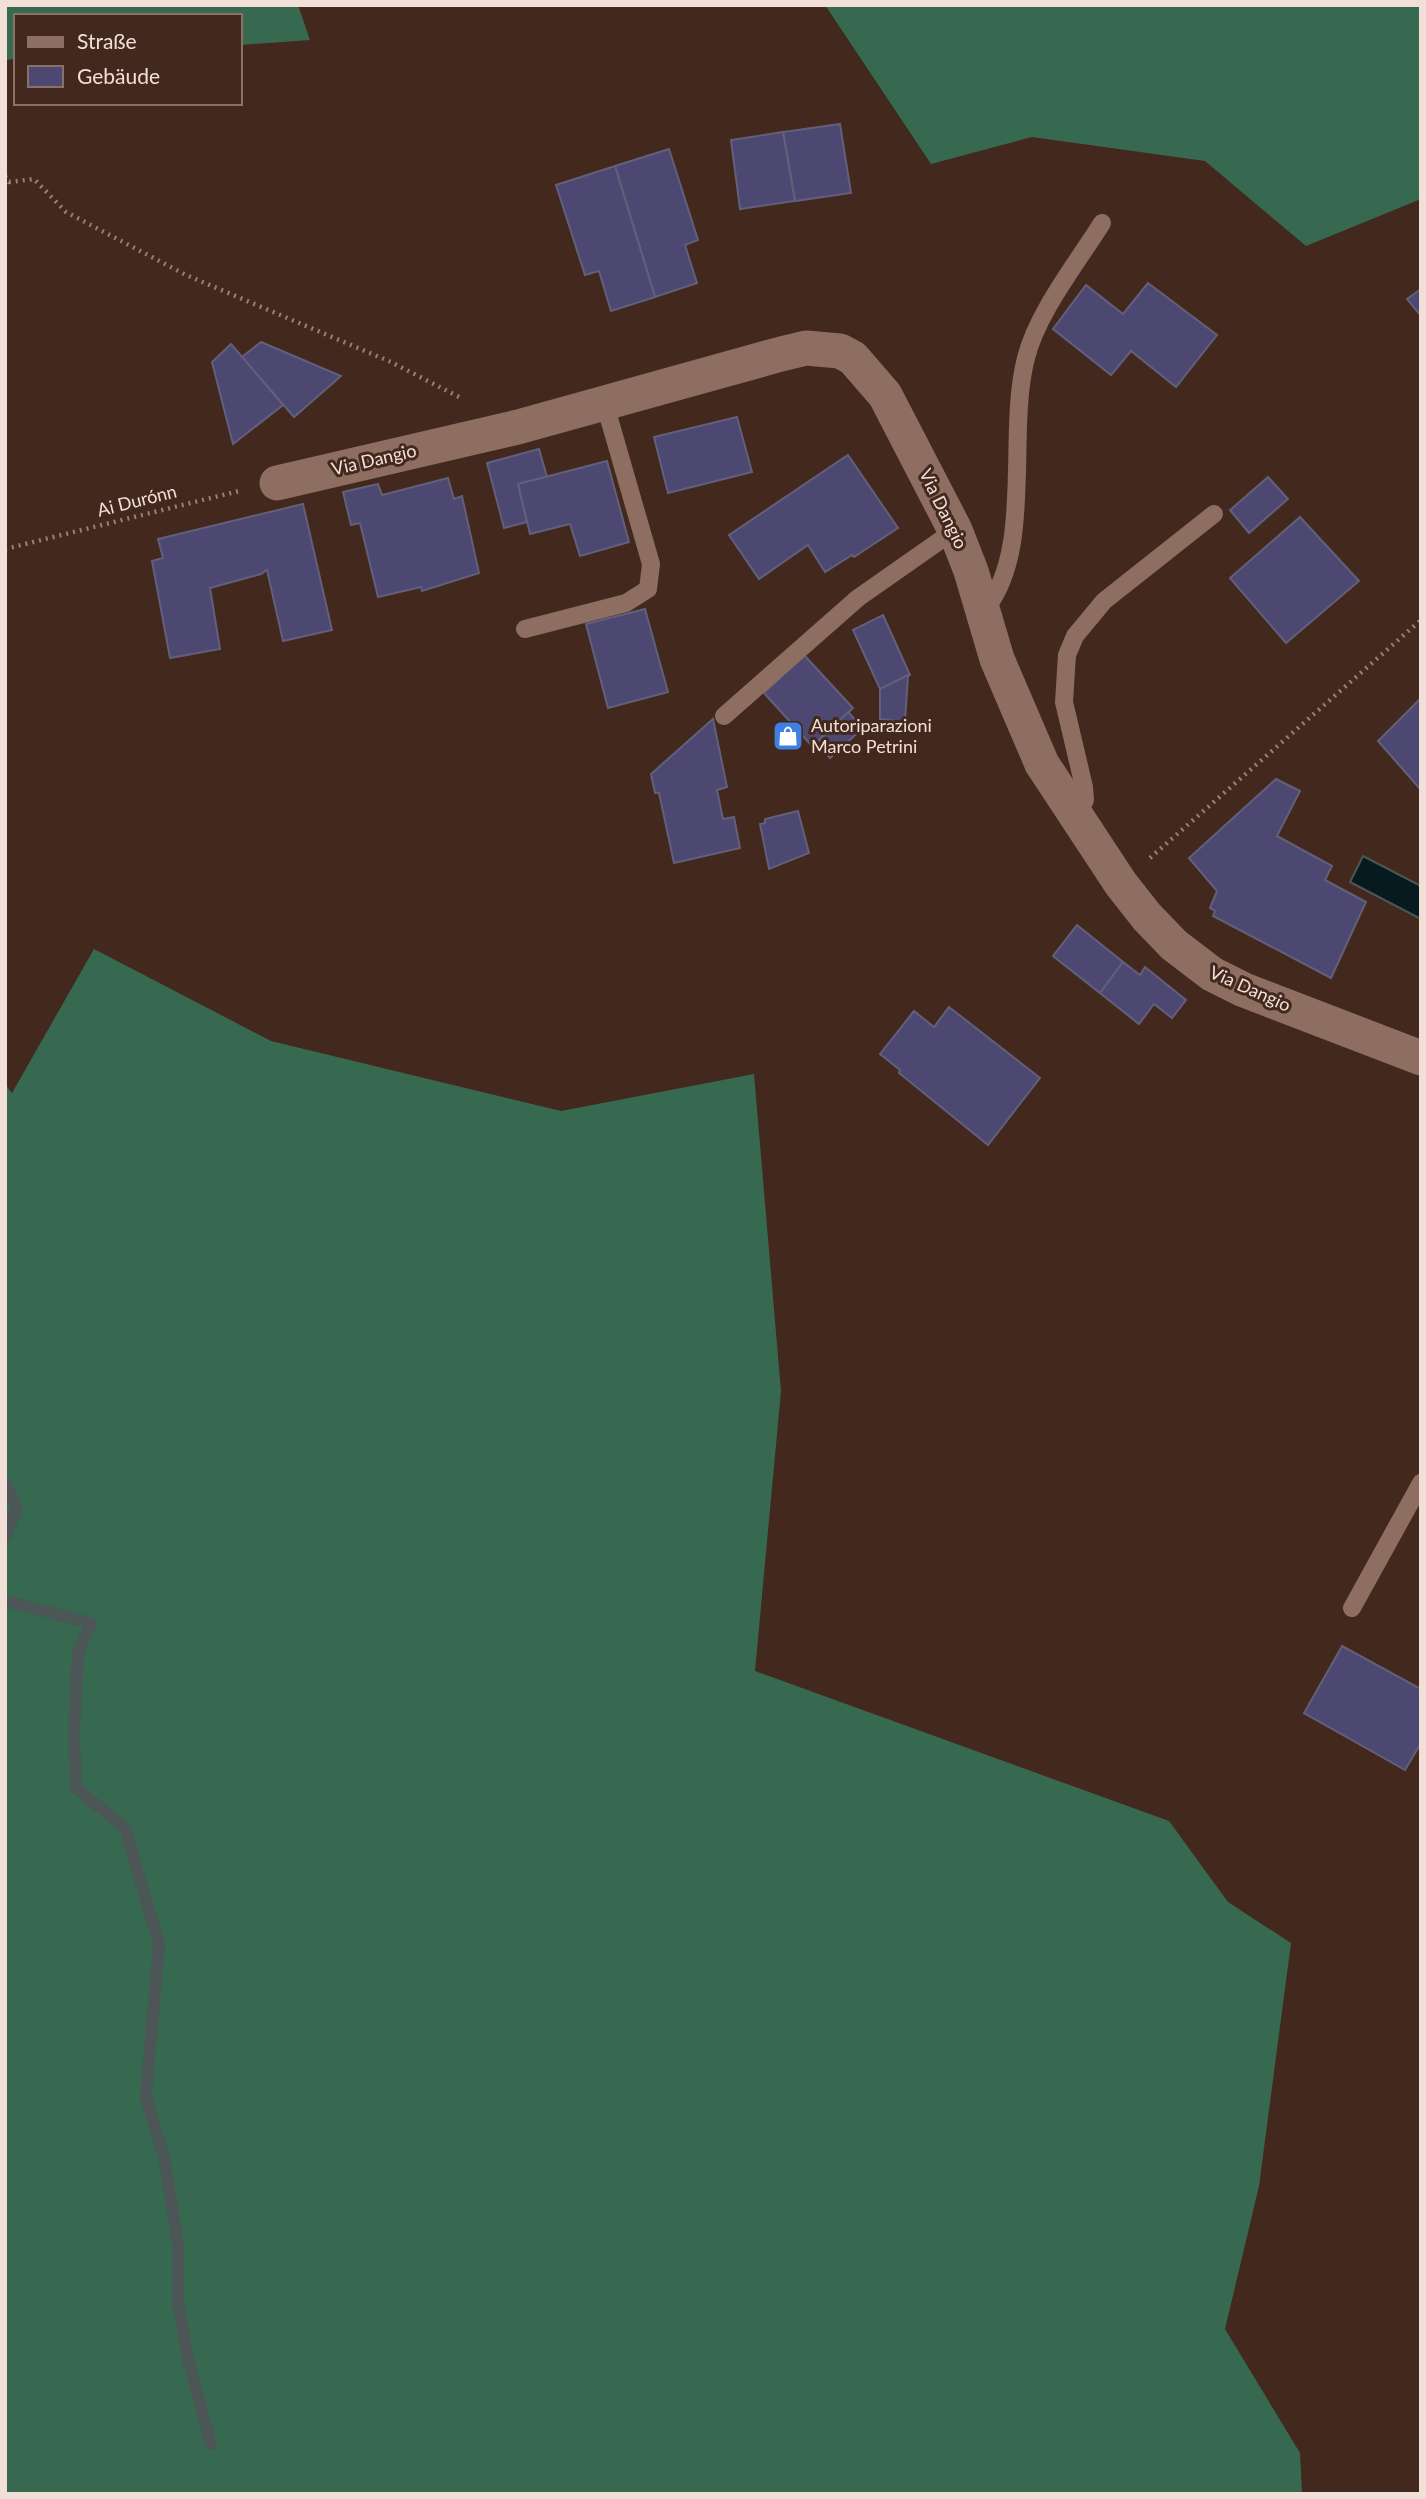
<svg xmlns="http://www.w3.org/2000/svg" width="1426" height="2499" font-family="Lato,sans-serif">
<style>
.forest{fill:#376951}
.water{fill:#071b1e;stroke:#4d5656;stroke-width:2}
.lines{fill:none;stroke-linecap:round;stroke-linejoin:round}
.stream{stroke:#4d5656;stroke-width:12}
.building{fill:#4d4871;stroke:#625f7b;stroke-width:2}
.path{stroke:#978077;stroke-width:4.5;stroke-dasharray:2 5;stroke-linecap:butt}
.lane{stroke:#8d6e61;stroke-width:18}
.street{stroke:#8d6e61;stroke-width:35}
.labels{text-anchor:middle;stroke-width:6;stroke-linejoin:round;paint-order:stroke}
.street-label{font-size:18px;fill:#f1dfd8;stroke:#43281d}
.poi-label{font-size:18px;fill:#f1dfd8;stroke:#43281d;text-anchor:start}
</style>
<rect width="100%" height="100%" fill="#43281d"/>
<g class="forest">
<path d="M5,5H298L310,40L240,45V16H16V59L5,60Z"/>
<path d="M825,5H1421V199L1306,246L1205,161L1032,137L931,164Z"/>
<path d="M94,949L271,1041L561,1111L754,1074L781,1391L755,1671L1169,1821L1228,1902L1291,1943L1259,2186L1225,2329L1300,2453L1302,2494H5V1084L12,1093Z"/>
</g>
<path class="water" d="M1363,856L1421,886V919L1350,882Z"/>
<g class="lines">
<g class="stream">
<path d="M5,1484L17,1508L5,1538"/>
<path d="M5,1601L91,1623L78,1653L74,1732L76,1788L125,1828L159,1944L146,2097L164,2157L178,2243V2303L189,2363L211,2444"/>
</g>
</g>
<g class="building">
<path d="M840,124L851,193L795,201L783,132Z"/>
<path d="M783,132L795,201L740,209L731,140Z"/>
<path d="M669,149L698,240L685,245L697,283L655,297L615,166Z"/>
<path d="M615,166L655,297L611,311L599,271L585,275L556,185Z"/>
<path d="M1148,283L1217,335L1176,387L1131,351L1111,375L1053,329L1086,285L1123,314Z"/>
<path d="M1421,289V316L1407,299Z"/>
<path d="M261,342L341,376L294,417L242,357Z"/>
<path d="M231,344L283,405L233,444L212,362Z"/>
<path d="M737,417L752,472L668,493L654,437Z"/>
<path d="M539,449L547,477L518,484L527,522L504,528L487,463Z"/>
<path d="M848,455L898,528L854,557L852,555L825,572L808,545L759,579L729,535Z"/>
<path d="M607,461L629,542L580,556L570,524L530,534L518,484Z"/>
<path d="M1268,477L1288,499L1249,533L1230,510Z"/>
<path d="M448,478L454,499L462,496L479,573L422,591L421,587L378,597L360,523L351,525L343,492L378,484L382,495Z"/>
<path d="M303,504L332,630L283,641L267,570L261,574L210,588L220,649L170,658L152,561L163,558L158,539Z"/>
<path d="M1300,517L1359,581L1286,643L1230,578Z"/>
<path d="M645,609L668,692L608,708L586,624Z"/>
<path d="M883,615L910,675L880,689L853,630Z"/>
<path d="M804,655L853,708L812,746L764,693Z"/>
<path d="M908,675L905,722L880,719V689Z"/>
<path d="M1421,698V790L1378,741Z"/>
<path d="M848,712L863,728L830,758L816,743Z"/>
<path d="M713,719L727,787L717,790L723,819L734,817L740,848L674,863L659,793H655L651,774Z"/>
<path d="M1276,779L1300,791L1277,836L1332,866L1325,880L1366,902L1331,978L1213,916L1215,911L1210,908L1217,891L1189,858Z"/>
<path d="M798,811L809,853L769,869L760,824L765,823V819Z"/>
<path d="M1077,925L1123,962L1100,993L1053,956Z"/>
<path d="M1123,962L1140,975L1145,967L1186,1000L1172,1018L1154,1004L1139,1024L1100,993Z"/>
<path d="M949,1007L1040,1078L988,1145L899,1073L900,1070L880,1054L914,1011L934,1027Z"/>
<path d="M1342,1646L1421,1689V1743L1405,1770L1304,1713Z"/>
</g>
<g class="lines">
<g class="path">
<path d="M5,176L9,182L34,179L66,212L186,275L391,362L461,398"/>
<path d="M5,549L239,491"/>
<path d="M1150,858L1421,620"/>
</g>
<g class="lane">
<path d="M983,612C1035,553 1006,434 1026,358C1037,313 1077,263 1102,223"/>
<path d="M525,629L626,603L648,589L651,564L604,401"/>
<path d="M724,716L858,598L955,530"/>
<path d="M1076,817L1085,800L1084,787L1064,702L1067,655L1075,636L1104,601L1214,514"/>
<path d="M1352,1608L1421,1483"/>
</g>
<path class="street" d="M277,483L518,427L781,354L806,348L840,351L853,358L885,395L955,530L971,571L997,659L1042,764L1121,884L1147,917L1174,945L1212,974L1244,990L1421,1058"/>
</g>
<defs>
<g id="shop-square" transform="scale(1.575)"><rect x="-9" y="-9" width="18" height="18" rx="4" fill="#3f7fe0" stroke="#43281d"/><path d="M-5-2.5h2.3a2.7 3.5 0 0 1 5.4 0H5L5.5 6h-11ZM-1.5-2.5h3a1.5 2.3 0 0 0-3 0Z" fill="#fff"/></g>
</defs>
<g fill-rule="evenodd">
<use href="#shop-square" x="788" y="736"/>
</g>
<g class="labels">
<g class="street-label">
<text transform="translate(374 460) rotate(-13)" y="6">Via Dangio</text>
<text transform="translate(137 501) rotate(-14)" y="6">Ai Durónn</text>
<text transform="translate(943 509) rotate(64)" y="6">Via Dangio</text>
<text transform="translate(1250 989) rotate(24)" y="6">Via Dangio</text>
</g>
<g class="poi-label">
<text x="811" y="732">Autoriparazioni<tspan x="811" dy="21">Marco Petrini</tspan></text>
</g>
</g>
<rect width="1426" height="2499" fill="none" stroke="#f1dfd8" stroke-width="14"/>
<rect x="14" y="14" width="228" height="91" fill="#43281d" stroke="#897168" stroke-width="2"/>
<rect x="28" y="37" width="35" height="10" fill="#8d6e61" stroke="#897168" stroke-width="2"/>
<text x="77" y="49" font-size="21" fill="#f1dfd8">Straße</text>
<rect x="28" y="66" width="35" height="21" fill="#4d4871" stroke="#897168" stroke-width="2"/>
<text x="77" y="84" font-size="21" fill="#f1dfd8">Gebäude</text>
</svg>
